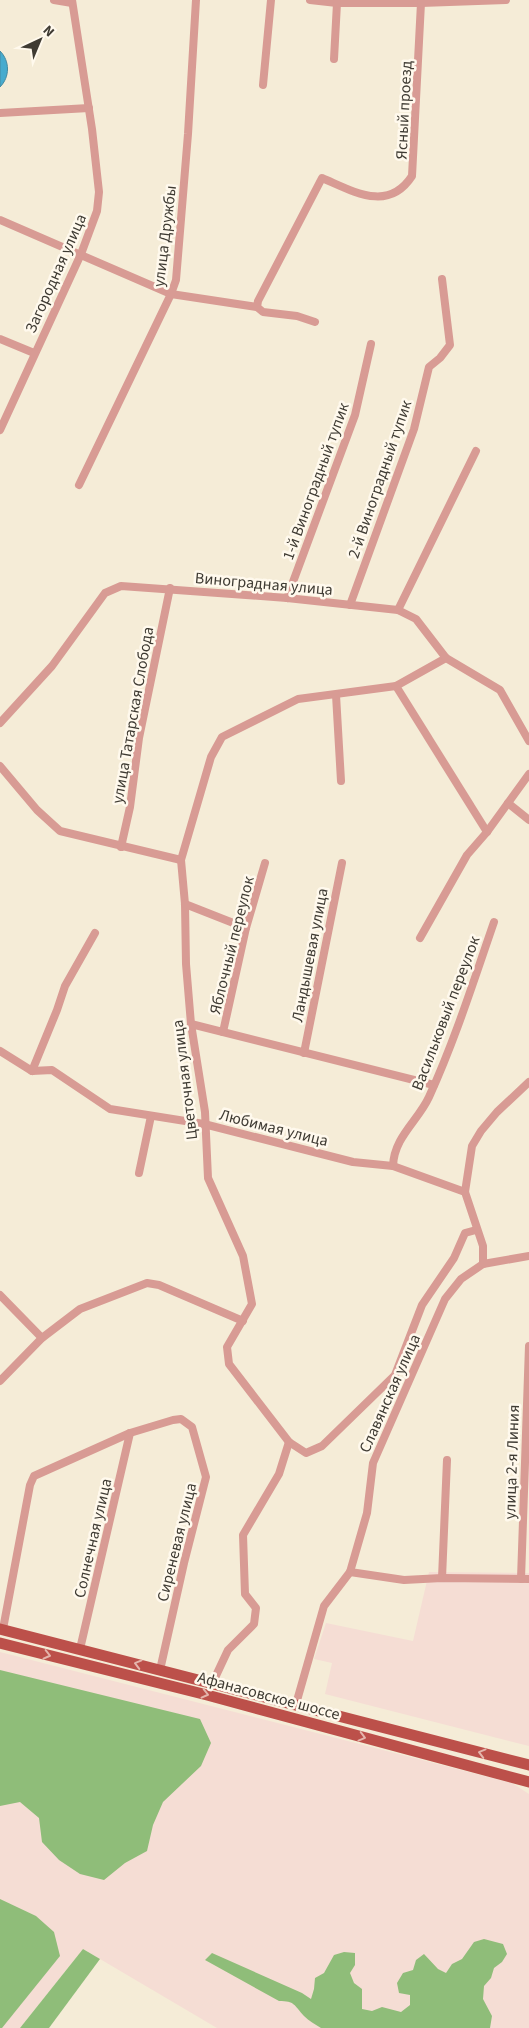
<svg xmlns="http://www.w3.org/2000/svg" width="529" height="2028" font-family="'Source Sans 3',sans-serif">
<style>
.industrial{fill:#f5ddd4}
.forest{fill:#8fbd79}
.water{fill:#46abce;stroke:#4489a0}
.lines{fill:none;stroke-linecap:round;stroke-linejoin:round}
.minor{stroke:#d89b94;stroke-width:8}
.primary{stroke:#bc504a;stroke-width:11}
.oneway{stroke:#e4b5ac}
.labels{text-anchor:middle;stroke-width:5;stroke-linejoin:round;paint-order:stroke}
.street-label{font-size:16px;fill:#3f3b33;stroke:#fff9ed}
</style>
<rect width="100%" height="100%" fill="#f5ecd7"/>
<g class="industrial">
<path d="M429,1572L529,1573V1746L325,1694L332,1663L314,1659L326,1623L413,1641Z"/>
<path d="M0,1652L512,1783L529,1794V2028H217L83,1949L20,2028H0Z"/>
</g>
<g class="forest">
<path d="M0,1670L200,1719L211,1743L201,1766L163,1802L153,1825L147,1851L125,1863L104,1880L80,1874L59,1860L42,1842L39,1818L20,1802L0,1806Z"/>
<path d="M0,1899L36,1916L54,1932L60,1956L2,2028H0Z"/>
<path d="M484,1939L503,1944L507,1954L502,1962L494,1968L491,1978L484,1986L483,1999L492,2016L490,2028H321C315,2024 309,2021 304,2016C294,2005 295,2001 279,2001L205,1960L212,1953L302,1993L311,1999L314,1989L315,1978L324,1973L334,1955L344,1952L355,1953V1965L350,1973L354,1983L362,1989V2009L372,2011L382,2007L401,2012L410,2005V1995L399,1993L397,1983L403,1973L413,1970L416,1960L424,1954L438,1969L446,1973L452,1964L462,1959L474,1942Z"/>
<path d="M83,1949L100,1959L49,2028H20Z"/>
</g>
<path class="water" d="M0,51C10,61 10,77 0,87Z"/>
<g class="lines">
<g class="minor">
<path d="M54,0L72,3"/>
<path d="M310,0L337,3H421L412,176C388,213 353,191 322,178L258,301L257,307L263,312L297,316L315,322"/>
<path d="M421,3L506,0"/>
<path d="M334,59L337,3"/>
<path d="M263,85L271,0"/>
<path d="M0,113L89,108"/>
<path d="M0,220L171,294L257,307"/>
<path d="M0,339L34,353"/>
<path d="M0,430L81,254L97,211L99,192L92,129L72,0"/>
<path d="M79,485L171,294L176,280L188,134L196,0"/>
<path d="M287,598L355,415L371,344"/>
<path d="M350,605L414,429L429,367L440,358L450,345L442,279"/>
<path d="M398,610L476,451"/>
<path d="M446,658L396,686L298,699L222,737L211,757L181,860L185,904L186,964L191,1024L205,1112L208,1178L243,1256L252,1304L227,1347L229,1364L289,1442L306,1453L322,1446L395,1375L422,1305L454,1258L465,1233L476,1230"/>
<path d="M396,686L487,832"/>
<path d="M336,695L341,781"/>
<path d="M0,723L52,666L105,593L121,586L287,598L398,610L416,619L446,658L500,690L529,741"/>
<path d="M0,766L37,810L60,831L181,860"/>
<path d="M508,803L529,820"/>
<path d="M121,847L130,807L139,738L170,588"/>
<path d="M185,904L246,928"/>
<path d="M420,938L467,855L487,832L529,774"/>
<path d="M191,1024L434,1085"/>
<path d="M223,1032L246,928L265,863"/>
<path d="M0,1051L32,1071L52,1070L110,1109L204,1124L353,1162L393,1166L465,1192"/>
<path d="M304,1053L342,863"/>
<path d="M32,1071L57,1010L65,986L95,933"/>
<path d="M393,1166C394,1137 418,1121 429,1097C455,1040 474,980 494,922"/>
<path d="M139,1173L151,1116"/>
<path d="M483,1264V1246L465,1192L472,1146L481,1131L497,1112L529,1082"/>
<path d="M0,1295L42,1338"/>
<path d="M0,1381L42,1338L80,1309L147,1283L159,1285L243,1321"/>
<path d="M350,1572L404,1580L442,1578L529,1579"/>
<path d="M442,1578L447,1460"/>
<path d="M521,1579L529,1346"/>
<path d="M3,1629L30,1485L34,1476L130,1433L173,1420L181,1419L192,1427L206,1477L184,1563L160,1670"/>
<path d="M80,1649L130,1433"/>
<path d="M213,1682L228,1650L254,1624L256,1608L245,1594L243,1535L279,1474L289,1442"/>
<path d="M296,1704L324,1606L350,1572L367,1513L373,1463L445,1299L461,1279L483,1264L529,1256"/>
</g>
<g class="primary">
<path d="M0,1629L529,1765"/>
<path d="M0,1643L207,1695L529,1782"/>
</g>
</g>
<defs><path id="oneway-chevron" d="M-2-3.5L2.5 0L-2 3.5" fill="none" stroke-width="1.6" stroke-linecap="round" stroke-linejoin="round" transform="scale(1.25)"/></defs>
<g class="oneway">
<use href="#oneway-chevron" transform="translate(47 1655) rotate(14)"/>
<use href="#oneway-chevron" transform="translate(138 1664) rotate(-165)"/>
<use href="#oneway-chevron" transform="translate(205 1694) rotate(14)"/>
<use href="#oneway-chevron" transform="translate(362 1737) rotate(15)"/>
<use href="#oneway-chevron" transform="translate(482 1753) rotate(-165)"/>
</g>
<g class="labels">
<g class="street-label">
<text transform="translate(403 110) rotate(-87)" y="6">Ясный проезд</text>
<text transform="translate(164 236) rotate(-83)" y="6">улица Дружбы</text>
<text transform="translate(55 273) rotate(-66)" y="6">Загородная улица</text>
<text transform="translate(379 479) rotate(-71)" y="6">2-й Виноградный тупик</text>
<text transform="translate(315 481) rotate(-70)" y="6">1-й Виноградный тупик</text>
<text transform="translate(264 583) rotate(5)" y="6">Виноградная улица</text>
<text transform="translate(132 715) rotate(-80)" y="6">улица Татарская Слобода</text>
<text transform="translate(231 945) rotate(-76)" y="6">Яблочный переулок</text>
<text transform="translate(309 955) rotate(-79)" y="6">Ландышевая улица</text>
<text transform="translate(445 1013) rotate(-69)" y="6">Васильковый переулок</text>
<text transform="translate(184 1080) rotate(-97)" y="6">Цветочная улица</text>
<text transform="translate(274 1127) rotate(14)" y="6">Любимая улица</text>
<text transform="translate(389 1393) rotate(-66)" y="6">Славянская улица</text>
<text transform="translate(511 1462) rotate(-88)" y="6">улица 2-я Линия</text>
<text transform="translate(92 1538) rotate(-77)" y="6">Солнечная улица</text>
<text transform="translate(176 1542) rotate(-76)" y="6">Сиреневая улица</text>
<text transform="translate(269 1695) rotate(15)" y="6">Афанасовское шоссе</text>
</g>
</g>
<g transform="translate(40 40) rotate(44)" stroke="#fff9ed" stroke-width="4" paint-order="stroke">
<path d="M0-4L9 19L0 12L-9 19Z" fill="#3f3b33"/>
<text y="-8" font-size="14" font-weight="bold" text-anchor="middle" fill="#3f3b33">N</text>
</g>
</svg>
